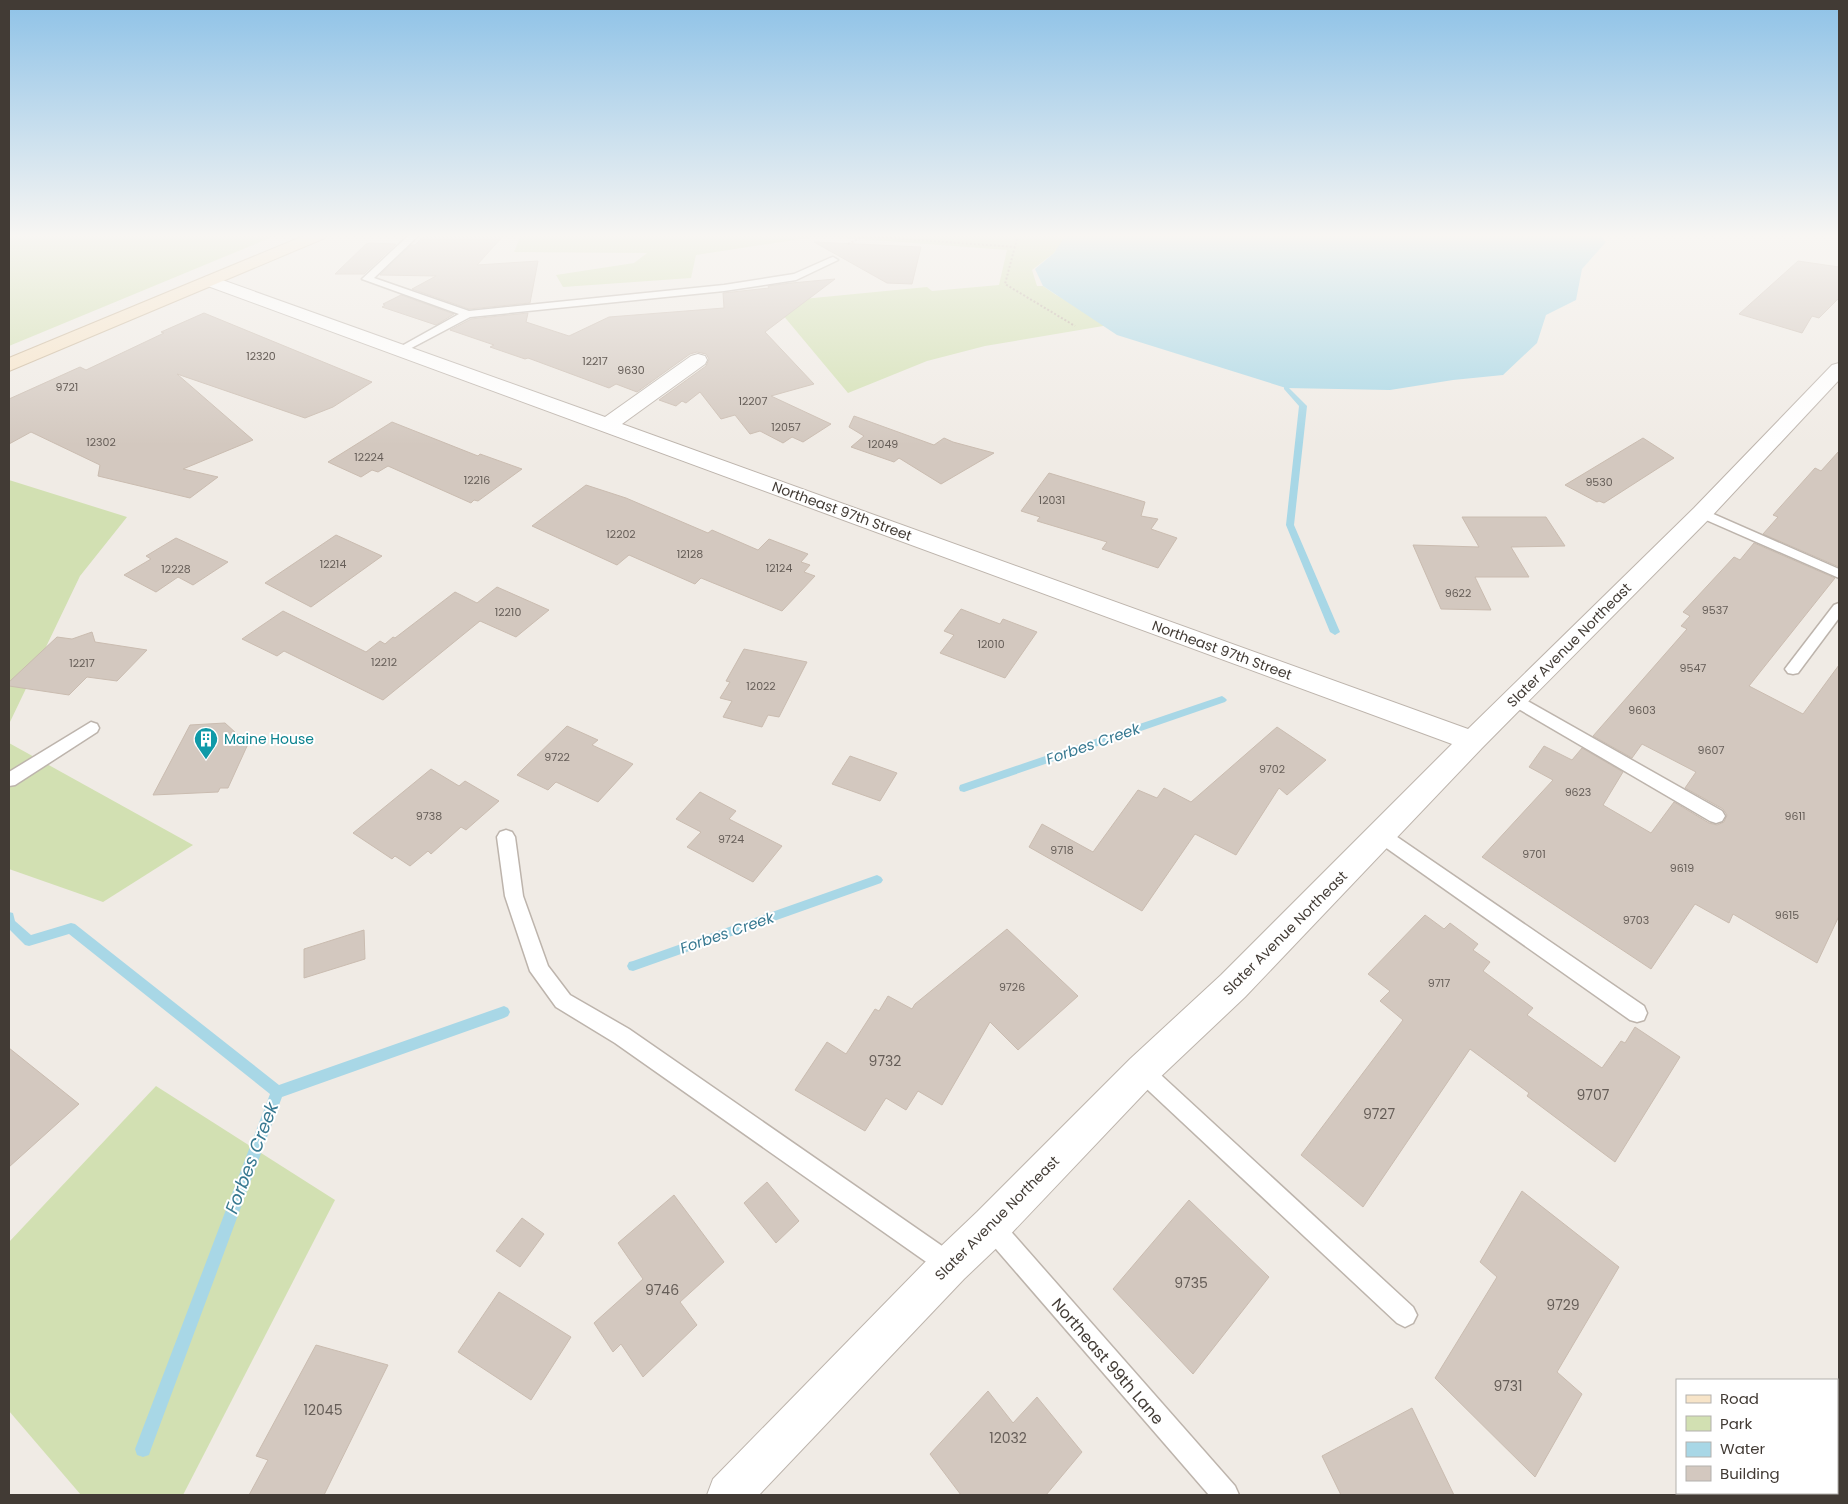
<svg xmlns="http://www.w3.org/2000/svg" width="1848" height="1504" font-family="Poppins,sans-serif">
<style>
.green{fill:#d2e0b2}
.water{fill:#a8d7e6}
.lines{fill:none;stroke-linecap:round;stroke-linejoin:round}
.stream{fill:#a8d7e6;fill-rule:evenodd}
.building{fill:#d3c8bf;stroke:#cabcb0}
.lane-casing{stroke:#bdb4ac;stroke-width:3}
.street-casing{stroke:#bdb4ac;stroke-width:2}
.secondary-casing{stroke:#cab699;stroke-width:2}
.path{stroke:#baab9c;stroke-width:2;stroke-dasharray:2 2;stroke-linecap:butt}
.lane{fill:#fff;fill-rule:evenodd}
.street{fill:#fff;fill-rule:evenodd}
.secondary{fill:#f7e4c8;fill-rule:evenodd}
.labels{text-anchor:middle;stroke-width:4;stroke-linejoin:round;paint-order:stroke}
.number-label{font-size:11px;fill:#665e58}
.street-label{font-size:14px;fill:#423b35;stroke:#fff}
.culture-label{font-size:14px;fill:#0d838f;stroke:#fff;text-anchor:start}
.near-number-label{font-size:14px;fill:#665e58}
.water-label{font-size:15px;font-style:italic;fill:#387991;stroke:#fff}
.near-street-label{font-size:16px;fill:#423b35;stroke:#fff}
.near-water-label{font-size:18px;font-style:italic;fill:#387991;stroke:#fff}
</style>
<rect width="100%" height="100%" fill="#f0ebe5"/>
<g class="green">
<path d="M9,235H277L9,346Z"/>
<path d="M521,235H1069L1054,253L1032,270L1037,286H1043L1056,295L1115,324L985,346L927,361L848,393L772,302L927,287L932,291L999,285L1007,250L820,236L696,255L691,278L563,287L556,275L634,263L647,253L514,252Z"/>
<path d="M9,480L127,517L80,576L9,724Z"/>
<path d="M9,743L193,845L103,902L9,869Z"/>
<path d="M156,1086L335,1200L183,1495H81L9,1411V1242Z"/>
</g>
<path class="water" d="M1066,235H1599L1606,242L1582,269L1576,300L1546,315L1537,343L1503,375L1453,380L1390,390L1286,388L1117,335L1043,286L1035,269L1054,253Z"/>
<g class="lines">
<g class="stream">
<path d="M1284,387H1288L1307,406L1294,525L1340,632L1335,635L1330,632L1286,525L1299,406L1284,389Z"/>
<path d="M1222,696L1225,698L1227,700L1225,702L964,792L960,791L959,788L960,785Z"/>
<path d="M877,875L881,877L883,880L881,883L633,971L629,970L627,966L629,962L633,961Z"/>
<path d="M9,912L13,913L15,921L31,935L71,923L75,924L279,1085L504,1006L508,1008L510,1012L508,1016L504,1018L282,1097L151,1449L149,1455L143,1457L137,1455L135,1449L270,1094L69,934L29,946L25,945L9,929Z"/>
</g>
</g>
<g class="building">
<path d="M425,235H504L477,265L538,261L530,303L469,309L412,289L436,276L380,275L411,245H415Z"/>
<path d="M814,242L921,247L912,284L887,283Z"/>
<path d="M370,243L396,244L364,274H335L366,244Z"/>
<path d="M1798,261L1839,267V298L1819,318L1812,316L1802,333L1739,314Z"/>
<path d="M835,279L765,332L814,384L771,396L831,424L803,442L792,437L783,443L760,431L750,434L735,415L721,419L700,392L686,403L682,401L676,406L659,400L706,366L709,359L706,354L697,352L690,354L637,392L616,384L609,388L528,358L525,359L490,347L494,345L450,330L471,319L528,313L526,322L569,336L609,317L724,308L723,293L769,288L768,286L791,283Z"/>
<path d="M401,295L454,314L436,325L382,307L385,305L383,304Z"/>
<path d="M204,313L372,382L333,407L305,418L177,374L253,440L183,469L218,477L190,498L98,476L100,465L31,432L9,444V399L80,367L86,370L164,333L161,332Z"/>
<path d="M854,416L934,445L944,438L953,442L994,453L941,484L899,458L894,462L851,447L864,436L849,427Z"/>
<path d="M392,422L478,456L480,454L522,469L478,501L474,500L471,503L388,466L378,472L372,470L361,477L328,462Z"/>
<path d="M1643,438L1674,458L1604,503L1599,501L1597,502L1565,485Z"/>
<path d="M1839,451V567L1763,534L1778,517L1773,515L1815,468L1821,471Z"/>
<path d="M1049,473L1145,502L1141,516L1158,519L1151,529L1177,538L1158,568L1102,549L1107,542L1037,521L1040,517L1021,511Z"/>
<path d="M586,485L626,498L708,533L712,530L758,550L769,539L808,554L801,562L810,565L804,572L815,576L782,611L701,578L695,584L629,555L617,565L532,526Z"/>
<path d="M1462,517H1546L1565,546L1511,547L1529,577H1475L1491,610L1441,609L1413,545L1479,547Z"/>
<path d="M336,535L382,556L311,607L265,583Z"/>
<path d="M176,538L228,562L193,585L178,577L156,592L124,575L151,559L146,556Z"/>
<path d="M1754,543L1835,578L1749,686L1803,714L1839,665V916L1817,963L1733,914L1729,923L1695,904L1651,969L1482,857L1553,780L1529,767L1544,746L1572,760L1582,748L1623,772L1603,805L1651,833L1674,802L1709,823L1717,825L1724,822L1727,815L1723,809L1685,788L1696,772L1642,744L1632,758L1593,736L1687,629L1681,626L1690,616L1683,612L1734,557L1740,560Z"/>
<path d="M497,587L549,610L516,637L480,621L383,700L284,651L277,656L242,639L283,611L366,652L380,641L385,644L393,637L395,638L455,592L477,603Z"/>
<path d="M961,609L1000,624L1003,619L1037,632L1005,678L940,653L954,635L944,631Z"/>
<path d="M92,632L95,642L147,650L117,681L87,677L69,695L9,686V682L57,637L72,639Z"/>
<path d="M744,649L807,662L779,717L768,715L762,727L723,717L732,701L720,698L730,682L726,681Z"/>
<path d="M225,723L248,744L228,788H220L218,792L153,795L190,725Z"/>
<path d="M567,726L598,740L592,745L633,764L598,802L556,782L548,790L517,775Z"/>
<path d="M1277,727L1326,760L1287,795L1279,788L1236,855L1195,834L1142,911L1029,847L1042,824L1093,852L1138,790L1157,798L1164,788L1191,802Z"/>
<path d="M850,756L897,773L880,801L832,784Z"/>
<path d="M431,769L459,786L465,781L499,801L466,830L461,827L431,854L428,851L410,866L395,856L392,859L353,833Z"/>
<path d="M700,792L736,811L729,819L782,846L753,882L687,847L701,832L676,819Z"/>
<path d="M1425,915L1444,929L1450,923L1478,944L1473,950L1490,962L1483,971L1533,1008L1527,1015L1602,1068L1621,1041L1625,1043L1635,1027L1680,1057L1615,1162L1527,1096L1529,1093L1470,1049L1363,1207L1301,1155L1403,1020L1380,1001L1390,991L1368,974Z"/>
<path d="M1007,929L1078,996L1018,1050L990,1022L942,1105L918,1091L906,1110L886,1098L865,1131L795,1090L827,1042L846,1054L875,1009L879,1011L888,996L912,1009L915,1004Z"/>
<path d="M364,930L365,959L304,978V949Z"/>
<path d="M9,1048L79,1104L9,1167Z"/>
<path d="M767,1182L799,1221L776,1243L744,1203Z"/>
<path d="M1522,1191L1619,1267L1557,1372L1582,1394L1535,1477L1435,1378L1497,1277L1480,1262Z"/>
<path d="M674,1195L724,1262L680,1302L697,1325L643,1377L621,1344L613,1352L594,1323L643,1279L618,1243Z"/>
<path d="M1189,1200L1269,1277L1193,1374L1113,1289Z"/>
<path d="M522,1218L544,1234L520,1267L496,1251Z"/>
<path d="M499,1292L571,1337L531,1400L458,1352Z"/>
<path d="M316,1345L388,1365L324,1495H249L268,1460L256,1456Z"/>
<path d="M988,1391L1013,1423L1037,1397L1082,1452L1046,1495H961L930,1454Z"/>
<path d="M1412,1408L1454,1495H1341L1322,1456Z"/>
</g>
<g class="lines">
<g class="lane-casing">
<g id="lane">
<path d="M409,235H419L374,278L469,311L724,285L794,274L830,258L833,257L838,260L796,280L724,291L470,317L402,353L397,350L398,348L459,314L362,279Z"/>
<path d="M1702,509L1839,569V578L1697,516L1695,513L1697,510Z"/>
<path d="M1839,603V618L1798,673L1793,674L1788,673L1785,669L1788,665L1834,605Z"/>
<path d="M1515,694L1722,811L1725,816L1722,821L1716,823L1710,821L1510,704L1507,700L1510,696Z"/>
<path d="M91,722L97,724L99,728L97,732L15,785L9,786V772Z"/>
<path d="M1381,828L1387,830L1644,1006L1647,1013L1644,1020L1637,1022L1630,1020L1375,840L1372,835L1375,830Z"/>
<path d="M506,830L512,832L515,837L523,896L548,966L570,995L629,1029L958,1257L962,1265L958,1273L950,1277L942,1273L615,1043L556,1007L530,971L505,896L497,837L500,832Z"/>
<path d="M1142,1061L1149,1064L1413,1307L1417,1315L1413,1323L1405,1327L1397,1323L1135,1078L1132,1071L1135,1064Z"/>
<path d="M991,1215L999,1218L1235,1486L1239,1495H1209L983,1234L980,1226L983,1218Z"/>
</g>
</g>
<g class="street-casing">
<path id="street" d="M211,276L605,417L691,356L698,354L705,356L707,360L705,364L622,424L1468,729L1694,508L1832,365L1839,363V380L1710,518L1482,748L1245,997L1154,1083L1005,1240L964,1279L759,1495H707L713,1479L936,1251L977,1212L1130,1059L1221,975L1452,744L205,285L203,281L205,277Z"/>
</g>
<g class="secondary-casing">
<path id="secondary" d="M306,235H327L325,238L9,371V358Z"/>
</g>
<g class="path">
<path d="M1018,235L1005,284L1075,326"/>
<path d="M848,244L864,236L1015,247"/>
</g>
<use href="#lane" class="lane"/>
<use href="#street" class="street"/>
<use href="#secondary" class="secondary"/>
</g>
<linearGradient id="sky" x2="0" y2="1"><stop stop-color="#8ec2e7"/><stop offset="0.53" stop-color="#f8f6f3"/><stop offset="1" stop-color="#f8f6f3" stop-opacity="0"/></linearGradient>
<rect width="1848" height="445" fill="url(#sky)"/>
<defs>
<g id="building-pin" transform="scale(1.25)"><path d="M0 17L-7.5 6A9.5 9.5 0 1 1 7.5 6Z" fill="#0f9aa8" stroke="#fff"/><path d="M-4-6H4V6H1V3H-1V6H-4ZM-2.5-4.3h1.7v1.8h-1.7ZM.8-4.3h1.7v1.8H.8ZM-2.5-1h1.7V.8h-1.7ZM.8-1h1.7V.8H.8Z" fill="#fff"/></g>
</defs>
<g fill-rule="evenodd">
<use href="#building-pin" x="206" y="739"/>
</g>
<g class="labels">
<g class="number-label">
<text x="261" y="360">12320</text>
<text x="595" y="365">12217</text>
<text x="631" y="374">9630</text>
<text x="67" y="391">9721</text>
<text x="753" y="405">12207</text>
<text x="786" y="431">12057</text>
<text x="101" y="446">12302</text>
<text x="883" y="448">12049</text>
<text x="369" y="461">12224</text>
<text x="477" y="484">12216</text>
<text x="1599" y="486">9530</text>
<text x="1052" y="504">12031</text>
<text x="621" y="538">12202</text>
<text x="690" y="558">12128</text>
<text x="333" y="568">12214</text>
<text x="779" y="572">12124</text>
<text x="176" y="573">12228</text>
<text x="1458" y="597">9622</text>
<text x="1715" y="614">9537</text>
<text x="508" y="616">12210</text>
<text x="991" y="648">12010</text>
<text x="384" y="666">12212</text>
<text x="82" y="667">12217</text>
<text x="1693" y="672">9547</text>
<text x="761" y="690">12022</text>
<text x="1642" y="714">9603</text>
<text x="1711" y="754">9607</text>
<text x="557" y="761">9722</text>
<text x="1272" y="773">9702</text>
<text x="1578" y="796">9623</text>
<text x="429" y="820">9738</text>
<text x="1795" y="820">9611</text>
<text x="731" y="843">9724</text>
<text x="1062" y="854">9718</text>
<text x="1534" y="858">9701</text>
<text x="1682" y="872">9619</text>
<text x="1787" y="919">9615</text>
<text x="1636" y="924">9703</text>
<text x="1439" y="987">9717</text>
<text x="1012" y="991">9726</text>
</g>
<g class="street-label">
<text transform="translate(842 511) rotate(20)" y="5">Northeast 97th Street</text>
<text transform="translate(1569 645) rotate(-45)" y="5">Slater Avenue Northeast</text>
<text transform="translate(1222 650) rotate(20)" y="5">Northeast 97th Street</text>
<text transform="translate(1285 933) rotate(-45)" y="5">Slater Avenue Northeast</text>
<text transform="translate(997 1218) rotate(-45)" y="5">Slater Avenue Northeast</text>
</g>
<g class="culture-label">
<text x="224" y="744">Maine House</text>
</g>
<g class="near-number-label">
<text x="885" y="1066">9732</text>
<text x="1593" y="1100">9707</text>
<text x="1379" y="1119">9727</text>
<text x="1191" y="1288">9735</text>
<text x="662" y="1295">9746</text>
<text x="1563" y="1310">9729</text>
<text x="1508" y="1391">9731</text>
<text x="323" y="1415">12045</text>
<text x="1008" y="1443">12032</text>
</g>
<g class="water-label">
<text transform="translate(1093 744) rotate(-19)" y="5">Forbes Creek</text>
<text transform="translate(727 933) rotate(-19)" y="5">Forbes Creek</text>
</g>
<g class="near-street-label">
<text transform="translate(1108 1361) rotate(49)" y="6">Northeast 99th Lane</text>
</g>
<g class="near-water-label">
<text transform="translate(252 1158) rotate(-69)" y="6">Forbes Creek</text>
</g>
</g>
<rect width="1848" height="1504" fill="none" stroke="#423b35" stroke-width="20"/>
<rect x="1676" y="1379" width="162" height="115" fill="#ffffff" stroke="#b3b1ae"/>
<rect x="1686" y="1395" width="25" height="8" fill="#f7e4c8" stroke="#b3b1ae"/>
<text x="1720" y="1404" font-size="15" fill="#423b35">Road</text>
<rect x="1686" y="1416" width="25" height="15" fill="#d2e0b2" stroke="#b3b1ae"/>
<text x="1720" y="1429" font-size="15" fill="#423b35">Park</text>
<rect x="1686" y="1442" width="25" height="15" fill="#a8d7e6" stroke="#b3b1ae"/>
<text x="1720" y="1454" font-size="15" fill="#423b35">Water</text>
<rect x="1686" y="1466" width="25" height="15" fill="#d3c8bf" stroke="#b3b1ae"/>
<text x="1720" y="1479" font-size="15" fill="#423b35">Building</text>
</svg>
